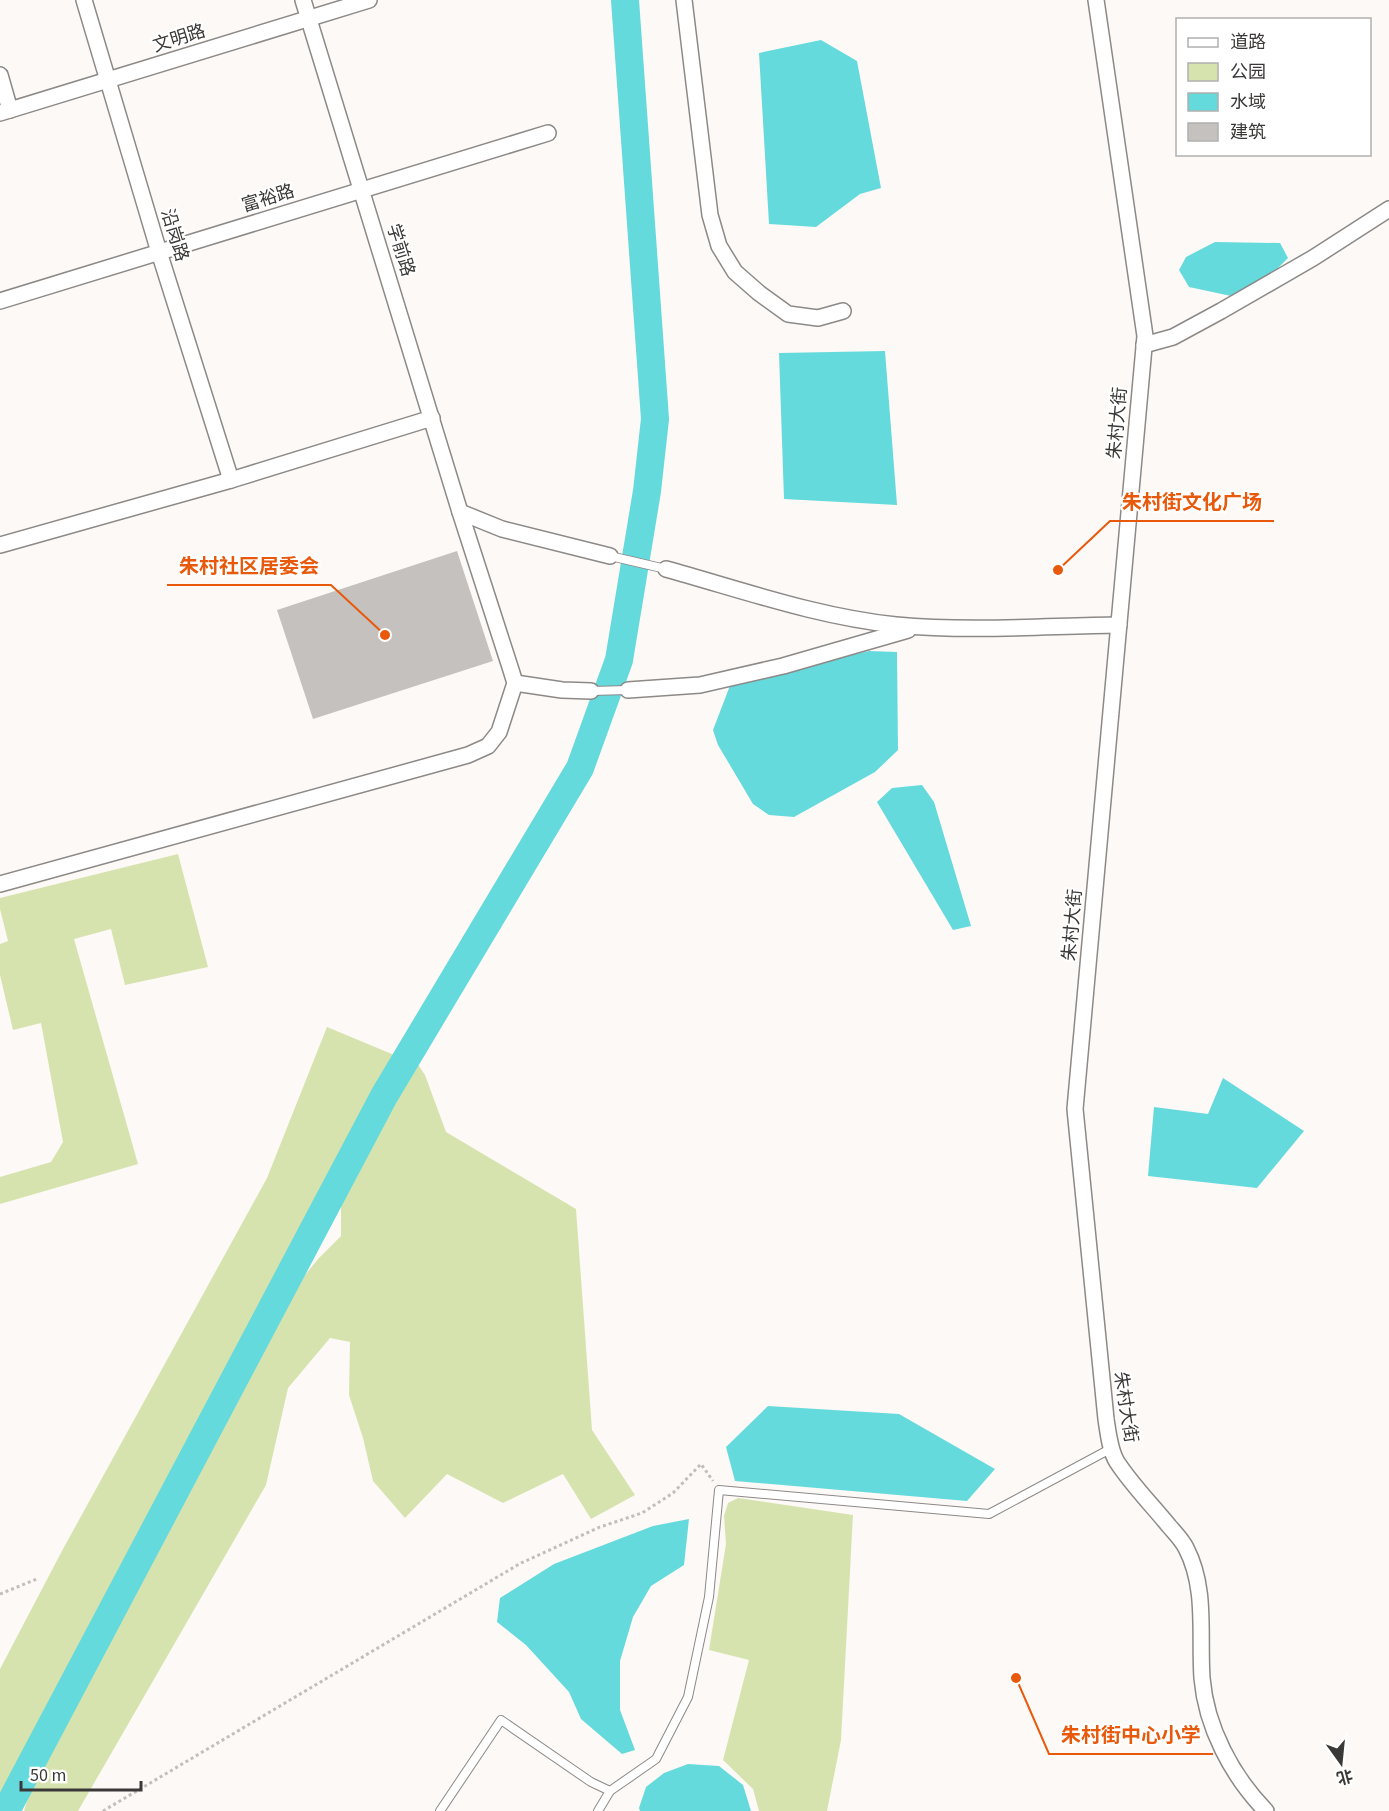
<svg xmlns="http://www.w3.org/2000/svg" width="1389" height="1811" font-family="'Source Sans 3','Noto Sans SC',sans-serif">
<style>
.green{fill:#d7e3ae}
.water{fill:#65dadd}
.lines{fill:none;stroke-linecap:round;stroke-linejoin:round}
.river{stroke:#65dadd;stroke-width:28}
.building{fill:#c5c1bf}
.service-casing{stroke:#8c8987;stroke-width:10}
.minor-casing{stroke:#8c8987;stroke-width:18}
.path{stroke:#c1bebc;stroke-width:3;stroke-dasharray:3 3;stroke-linecap:butt}
.service{stroke:#fff;stroke-width:8}
.minor{stroke:#fff;stroke-width:15}
.labels{text-anchor:middle;stroke-width:4.5;stroke-linejoin:round;paint-order:stroke}
.street-label{font-size:18px;fill:#3a3938;stroke:#fff}
.leader{fill:none;stroke:#e8590c;stroke-width:2}
.callout-dot{fill:#e8590c;stroke:#fff;stroke-width:2}
.callout-label{font-size:20px;text-anchor:middle;font-weight:bold;fill:#e8590c;stroke:#fff;stroke-width:4.5;stroke-linejoin:round;paint-order:stroke}
</style>
<rect width="100%" height="100%" fill="#fdf9f6"/>
<g class="green">
<path d="M178,854L208,967L125,985L111,929L74,939L138,1164L0,1204V1177L51,1162L63,1142L41,1023L13,1030L0,975V944L8,941L0,909V898Z"/>
<path d="M327,1027L399,1057L195,1442L0,1800V1669L63,1549L267,1178Z"/>
<path d="M413,1057L425,1075L446,1132L576,1209L592,1430L635,1495L591,1519L563,1474L503,1503L447,1474L405,1518L373,1481L363,1438L349,1395L350,1342L330,1338L288,1388L266,1485L78,1811H24L33,1781L62,1724L292,1291L318,1259L341,1236V1195Z"/>
<path d="M738,1498L853,1515L841,1740L827,1811H759L753,1789L723,1760L749,1660L709,1650L726,1544L724,1516L728,1503Z"/>
</g>
<g class="water">
<path d="M821,40L857,61L881,188L860,194L816,227L769,224L759,53Z"/>
<path d="M1215,242L1280,243L1288,258L1272,274L1231,296L1189,287L1179,270L1186,257Z"/>
<path d="M885,351L897,505L784,499L779,353Z"/>
<path d="M869,651L897,652L898,750L875,772L794,817L769,815L753,804L718,745L713,730L731,683Z"/>
<path d="M922,785L934,802L971,926L953,930L877,802L892,788Z"/>
<path d="M1223,1078L1304,1131L1257,1188L1148,1176L1154,1107L1208,1114Z"/>
<path d="M768,1406L899,1414L995,1469L967,1501L735,1481L726,1447Z"/>
<path d="M689,1519L684,1565L651,1586L633,1617L620,1661V1710L635,1750L622,1754L581,1719L569,1692L526,1645L497,1622L500,1598L554,1564L653,1526Z"/>
<path d="M688,1764L719,1766L743,1785L751,1811H640L639,1808L646,1787L664,1773Z"/>
</g>
<g class="lines">
<path class="river" d="M6,1811L384,1096L580,768L619,660L647,491L655,419L625,0"/>
</g>
<path class="building" d="M457,551L493,661L313,719L277,610Z"/>
<g class="lines">
<g class="service-casing">
<g id="service">
<path d="M610,556L666,569"/>
<path d="M591,691L628,690"/>
<path d="M440,1811L501,1720L591,1782L610,1791"/>
<path d="M598,1811L610,1791L656,1759L688,1697L709,1597L719,1490L989,1514L1112,1448"/>
</g>
</g>
<g class="minor-casing">
<g id="minor">
<path d="M84,0L159,252L231,480"/>
<path d="M684,0L710,215L719,246L735,272L759,293L788,314L818,318L843,311"/>
<path d="M1096,0L1145,336L1075,1109L1106,1419C1108,1432 1110,1451 1117,1462C1132,1485 1152,1505 1169,1526C1175,1533 1182,1540 1186,1548C1207,1588 1199,1634 1202,1678C1206,1727 1232,1776 1266,1811"/>
<path d="M0,75L10,110"/>
<path d="M0,113L369,0"/>
<path d="M0,301L548,133"/>
<path d="M1144,345L1173,337L1221,311L1313,258L1389,209"/>
<path d="M460,512L502,529L610,556"/>
<path d="M0,545L231,480L432,418"/>
<path d="M666,569C742,590 818,617 896,625C970,632 1045,626 1119,625"/>
<path d="M515,683L562,690L591,691"/>
<path d="M628,690L700,685L783,666L908,630"/>
<path d="M0,884L468,755L488,746L499,732L515,683L511,670L460,512L303,0"/>
</g>
</g>
<g class="path">
<path d="M0,1594L37,1579"/>
<path d="M103,1811L521,1563L600,1527L642,1513L673,1493L701,1464L713,1481"/>
</g>
<use href="#service" class="service"/>
<use href="#minor" class="minor"/>
</g>
<g class="labels">
<g class="street-label">
<text transform="translate(179 38) rotate(-17)" y="6">文明路</text>
<text transform="translate(268 198) rotate(-17)" y="6">富裕路</text>
<text transform="translate(175 235) rotate(73)" y="6">沿岗路</text>
<text transform="translate(401 250) rotate(73)" y="6">学前路</text>
<text transform="translate(1117 423) rotate(-85)" y="6">朱村大街</text>
<text transform="translate(1072 925) rotate(-85)" y="6">朱村大街</text>
<text transform="translate(1126 1407) rotate(81)" y="6">朱村大街</text>
</g>
</g>
<path class="leader" d="M1058 570L1110 521H1274M385 635L331 585H167M1016 1678L1049 1754H1213"/>
<g class="callout-dot">
<circle cx="1058" cy="570" r="6"/>
<circle cx="385" cy="635" r="6"/>
<circle cx="1016" cy="1678" r="6"/>
</g>
<g class="callout-label">
<text x="1192" y="509">朱村街文化广场</text>
<text x="249" y="573">朱村社区居委会</text>
<text x="1131" y="1742">朱村街中心小学</text>
</g>
<rect x="1176" y="18" width="195" height="138" fill="#ffffff" stroke="#b0b0af" stroke-width="1.5"/>
<rect x="1188" y="38" width="30" height="9" fill="#ffffff" stroke="#b0b0af" stroke-width="1.5"/>
<text x="1230" y="48" font-size="18" fill="#3a3938">道路</text>
<rect x="1188" y="63" width="30" height="18" fill="#d7e3ae" stroke="#b0b0af" stroke-width="1.5"/>
<text x="1230" y="78" font-size="18" fill="#3a3938">公园</text>
<rect x="1188" y="93" width="30" height="18" fill="#65dadd" stroke="#b0b0af" stroke-width="1.5"/>
<text x="1230" y="108" font-size="18" fill="#3a3938">水域</text>
<rect x="1188" y="123" width="30" height="18" fill="#c5c1bf" stroke="#b0b0af" stroke-width="1.5"/>
<text x="1230" y="138" font-size="18" fill="#3a3938">建筑</text>
<g transform="translate(1341 1763) rotate(165)" stroke="#ffffff" stroke-width="4.5" paint-order="stroke">
<path d="M0-4.5L10 22L0 15L-10 22Z" fill="#3a3938"/>
<text y="-9" font-size="16" font-weight="bold" text-anchor="middle" fill="#3a3938">北</text>
</g>
<path d="M21 1781v9h120v-9" fill="none" stroke="#3a3938" stroke-width="3"/>
<text x="30" y="1781" font-size="18" fill="#3a3938" stroke="#ffffff" stroke-width="4.5" paint-order="stroke">50 m</text>
</svg>
